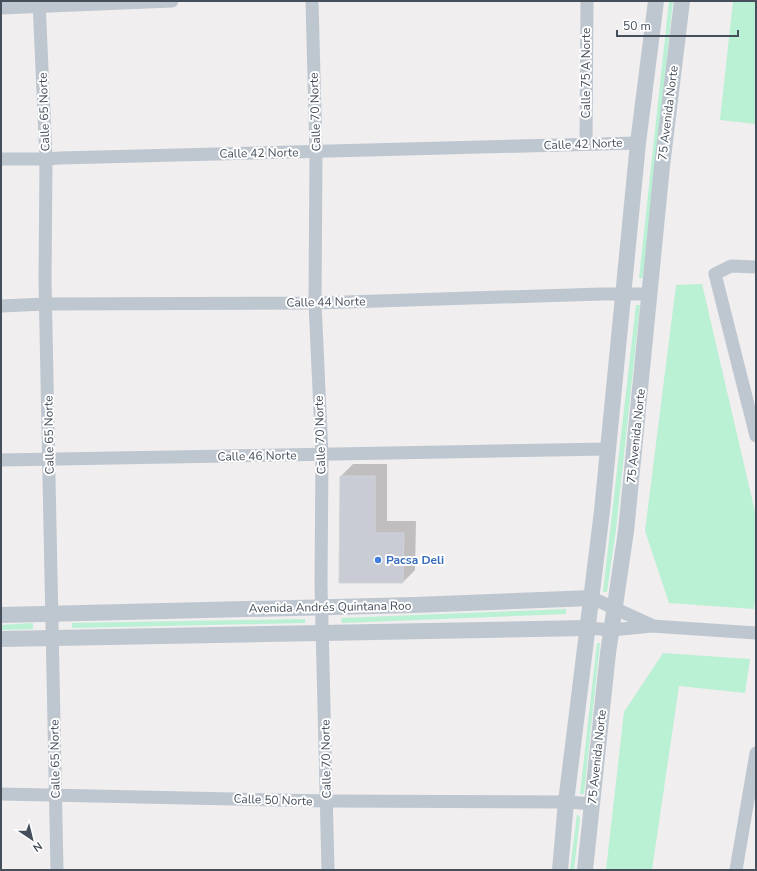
<svg xmlns="http://www.w3.org/2000/svg" width="757" height="871" font-family="'Nunito Sans',sans-serif">
<style>
.green{fill:#baf0d4}
.shadow{fill:#0003}
.building{fill:#c9ccd4;stroke:#d1d3da}
.lines{fill:none;stroke-linecap:round;stroke-linejoin:round}
.minor{stroke:#bec6d0;stroke-width:13}
.tertiary{stroke:#bec6d0;stroke-width:16}
.shop-dot{fill:#3f7fe0;stroke:#fff;stroke-width:1.5}
.labels{text-anchor:middle;stroke-width:4;stroke-linejoin:round;paint-order:stroke}
.street-label{font-size:12px;fill:#454f5c;stroke:#fff}
.shop-label{font-size:12px;font-weight:bold;fill:#366cbe;stroke:#fff;text-anchor:start}
</style>
<rect width="100%" height="100%" fill="#f0eeee"/>
<g class="green">
<path d="M669,1H673L643,278H639Z"/>
<path d="M733,1H756V124L720,120Z"/>
<path d="M702,284L756,516V592L754,609L669,603L645,531L676,285Z"/>
<path d="M636,305H640L616,530L607,592H603Z"/>
<path d="M566,609V614L342,623L341,618Z"/>
<path d="M305,619V623L72,628V623Z"/>
<path d="M33,623V629L1,630V625Z"/>
<path d="M597,643H600L584,794H580Z"/>
<path d="M663,653L750,659L745,693L679,686L652,870H606L624,712Z"/>
<path d="M577,814L580,818L574,870H570Z"/>
</g>
<path class="shadow" d="M353,464H387V521H416L415,570L403,582L341,476Z"/>
<path class="building" d="M340,476H375V533H404L403,583H339Z"/>
<g class="lines">
<g class="minor">
<path d="M39,1L46,159L45,281L57,870"/>
<path d="M312,1L316,152L315,303L322,455L321,584L328,870"/>
<path d="M1,8L172,1"/>
<path d="M586,144L587,1"/>
<path d="M1,159H46L60,158L638,143"/>
<path d="M756,267L731,266L715,274L756,436"/>
<path d="M1,306L46,304L315,303L601,294H650"/>
<path d="M1,460L608,449"/>
<path d="M592,598L651,625"/>
<path d="M588,628L612,630L652,626L756,633"/>
<path d="M1,794L327,801L566,802L593,804"/>
<path d="M736,870L756,753"/>
</g>
<g class="tertiary">
<path d="M1,615L415,605L592,598"/>
<path d="M1,639L588,628"/>
<path d="M560,870L566,802L602,511L638,143L656,1"/>
<path d="M585,870L608,653L626,531L662,166L682,1"/>
</g>
</g>
<circle class="shop-dot" cx="378" cy="560" r="4"/>
<g class="labels">
<g class="street-label">
<text transform="translate(586 73) rotate(-90)" y="4">Calle 75 A Norte</text>
<text transform="translate(44 112) rotate(-92)" y="4">Calle 65 Norte</text>
<text transform="translate(315 112) rotate(-92)" y="4">Calle 70 Norte</text>
<text transform="translate(668 113) rotate(-83)" y="4">75 Avenida Norte</text>
<text transform="translate(583 144) rotate(-2)" y="4">Calle 42 Norte</text>
<text transform="translate(259 153) rotate(-1)" y="4">Calle 42 Norte</text>
<text transform="translate(326 302) rotate(-1)" y="4">Calle 44 Norte</text>
<text transform="translate(49 435) rotate(-91)" y="4">Calle 65 Norte</text>
<text transform="translate(320 435) rotate(-92)" y="4">Calle 70 Norte</text>
<text transform="translate(636 436) rotate(-84)" y="4">75 Avenida Norte</text>
<text transform="translate(257 456) rotate(-1)" y="4">Calle 46 Norte</text>
<text transform="translate(330 607) rotate(-1)" y="4">Avenida Andrés Quintana Roo</text>
<text transform="translate(597 757) rotate(-84)" y="4">75 Avenida Norte</text>
<text transform="translate(55 759) rotate(-91)" y="4">Calle 65 Norte</text>
<text transform="translate(326 759) rotate(-91)" y="4">Calle 70 Norte</text>
<text transform="translate(273 800) rotate(2)" y="4">Calle 50 Norte</text>
</g>
<g class="shop-label">
<text x="386" y="564">Pacsa Deli</text>
</g>
</g>
<rect width="757" height="871" fill="none" stroke="#454f5c" stroke-width="4"/>
<g transform="translate(32 839) rotate(145)" stroke="#ffffff" stroke-width="3" paint-order="stroke">
<path d="M0-3L7 15L0 10L-7 15Z" fill="#454f5c"/>
<text y="-6" font-size="11" font-weight="bold" text-anchor="middle" fill="#454f5c">N</text>
</g>
<path d="M617 30v6h121v-6" fill="none" stroke="#454f5c" stroke-width="2"/>
<text x="623" y="30" font-size="12" fill="#454f5c" stroke="#ffffff" stroke-width="3" paint-order="stroke">50 m</text>
</svg>
